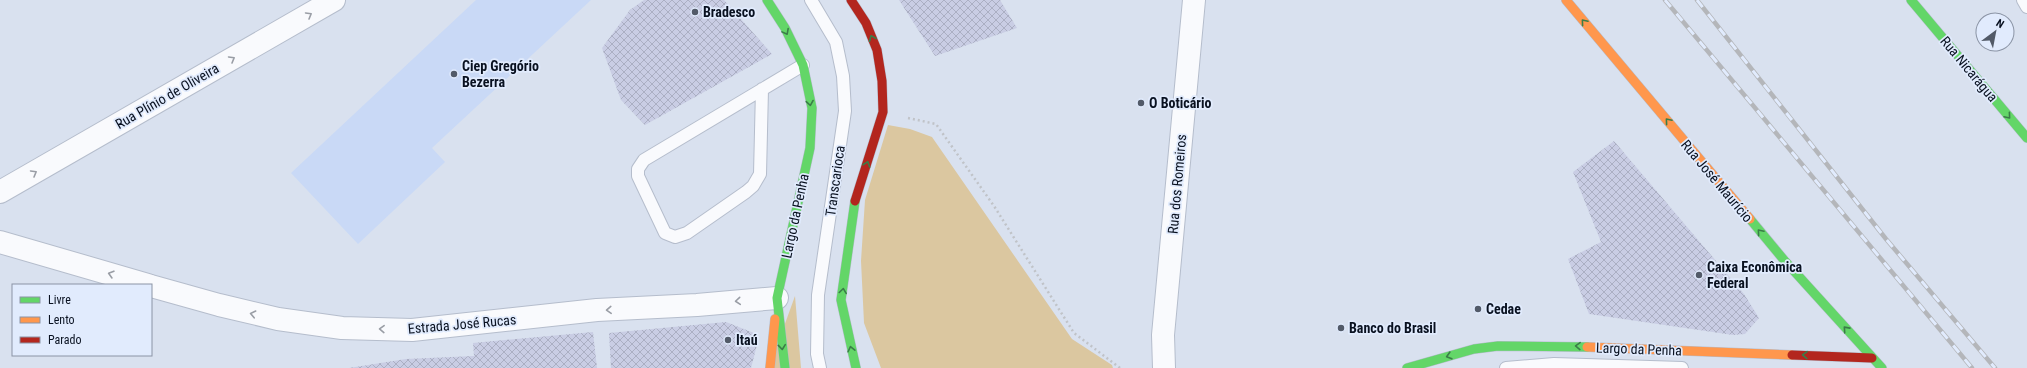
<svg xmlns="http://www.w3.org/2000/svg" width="2027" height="368" font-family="'Roboto Condensed',sans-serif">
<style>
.built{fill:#c9d9f6}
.green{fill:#dbc7a0}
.building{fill:url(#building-cross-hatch)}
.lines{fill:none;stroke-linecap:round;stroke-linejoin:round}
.lane-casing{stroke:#b5bdcc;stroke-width:14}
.street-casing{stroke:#b5bdcc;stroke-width:24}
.fast-casing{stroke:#b5bdcc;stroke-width:10}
.slow-casing{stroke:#b5bdcc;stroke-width:10}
.jam-casing{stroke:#b5bdcc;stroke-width:10}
.path{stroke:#c0c3c8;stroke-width:2.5;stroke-dasharray:2 3;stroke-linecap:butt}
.lane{stroke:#f9fafd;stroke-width:12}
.street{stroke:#f9fafd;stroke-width:22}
.fast{stroke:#63d668;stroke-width:9}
.slow{stroke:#ff974d;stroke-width:9}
.jam{stroke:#b3261e;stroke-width:9}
.rail-casing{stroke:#b4b6ba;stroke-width:4.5}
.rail{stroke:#e1ebfd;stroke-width:3;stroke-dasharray:9;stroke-linecap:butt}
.oneway{stroke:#999da5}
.oneway2{stroke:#3a7d48}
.poi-dot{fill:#525a68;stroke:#e1ebfd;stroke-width:1.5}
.labels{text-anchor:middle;stroke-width:3.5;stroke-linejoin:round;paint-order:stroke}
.poi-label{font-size:14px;font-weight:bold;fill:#091120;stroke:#e1ebfd;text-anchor:start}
.street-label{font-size:14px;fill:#091120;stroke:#e1ebfd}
</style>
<defs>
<pattern id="building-cross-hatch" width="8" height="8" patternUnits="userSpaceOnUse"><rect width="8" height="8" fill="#c9cde4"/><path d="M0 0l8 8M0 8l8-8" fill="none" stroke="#abafc3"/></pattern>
</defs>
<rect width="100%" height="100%" fill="#d9e1ef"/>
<path class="built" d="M476,0H591L432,148L445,162L358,244L291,173Z"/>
<g class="green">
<path d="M888,125L910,129L932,137L1072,339L1112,365L1113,368H881L864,323L861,261L865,200Z"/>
<path d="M795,296L801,368H769Z"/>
</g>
<g class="building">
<path d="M644,0H724L772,54L645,125L621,100L602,48L630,10Z"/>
<path d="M899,0H1000L1017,28L935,56Z"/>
<path d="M1614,141L1744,294L1759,318L1745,334L1733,335L1589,314L1568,259L1601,242L1573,172Z"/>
<path d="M726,322L754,333L757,345L751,368H611L609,333Z"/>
<path d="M593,332L597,368H349L406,359L474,356L473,343Z"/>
</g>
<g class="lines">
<g class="lane-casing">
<g id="lane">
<path d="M811,0L836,42L843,76L845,111L818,295L817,354L820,368"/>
<path d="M2023,0L2027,7"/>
<path d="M762,89L760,174L753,186L746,192L687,233L675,237L665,233L638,176V169L644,160L803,65"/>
<path d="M1506,368L1554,364L1682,368"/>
</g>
</g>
<g class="street-casing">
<g id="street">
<path d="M0,192L334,0"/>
<path d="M0,242L148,285"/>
<path d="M151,286L219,305L278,319L342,328L412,330L597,310L697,305L777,298"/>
<path d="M1164,368L1163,335L1194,0"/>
</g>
</g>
<g class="fast-casing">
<g id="fast">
<path d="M767,0L785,28L803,65L812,108L810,148L777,298L785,368"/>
<path d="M1911,0L2027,138"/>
<path d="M855,201L841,300L856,368"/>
<path d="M1750,219L1784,260L1882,368"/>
<path d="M1407,368L1474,349L1498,346L1587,347"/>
</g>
</g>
<g class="slow-casing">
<g id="slow">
<path d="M1566,0L1750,219"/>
<path d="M1587,347L1792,355"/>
<path d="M770,368L775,319"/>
</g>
</g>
<g class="jam-casing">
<g id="jam">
<path d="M851,0L866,23L877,50L882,81L883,112L855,201"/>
<path d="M1792,355L1872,358"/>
</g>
</g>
<path class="path" d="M908,118L936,124L994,206L1074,333L1120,368"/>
<use href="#lane" class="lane"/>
<use href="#street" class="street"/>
<use href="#fast" class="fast"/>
<use href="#slow" class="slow"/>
<use href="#jam" class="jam"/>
<g class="rail-casing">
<g id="rail">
<path d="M1665,0L1972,368"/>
<path d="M1697,0L1886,239L1995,368"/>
</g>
</g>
<use href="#rail" class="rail"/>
</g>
<defs><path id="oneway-chevron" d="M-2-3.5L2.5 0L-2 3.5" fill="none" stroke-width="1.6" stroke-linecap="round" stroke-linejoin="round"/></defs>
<g class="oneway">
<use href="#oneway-chevron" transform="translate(309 15) rotate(-30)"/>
<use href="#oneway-chevron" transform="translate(232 59) rotate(-30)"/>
<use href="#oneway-chevron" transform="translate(34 173) rotate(-30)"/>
<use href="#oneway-chevron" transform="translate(111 274) rotate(-164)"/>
<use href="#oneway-chevron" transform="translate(738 301) rotate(175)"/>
<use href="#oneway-chevron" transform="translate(609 310) rotate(177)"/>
<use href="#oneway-chevron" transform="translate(253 314) rotate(-167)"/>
<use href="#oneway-chevron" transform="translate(382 329) rotate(-178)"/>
</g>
<g class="oneway2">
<use href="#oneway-chevron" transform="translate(1584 22) rotate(-130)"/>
<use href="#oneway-chevron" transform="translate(786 32) rotate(62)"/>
<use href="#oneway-chevron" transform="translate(872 38) rotate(-112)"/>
<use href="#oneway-chevron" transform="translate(810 103) rotate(81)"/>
<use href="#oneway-chevron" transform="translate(2008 116) rotate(50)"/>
<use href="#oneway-chevron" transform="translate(1668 121) rotate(-130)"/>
<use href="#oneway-chevron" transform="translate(867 164) rotate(-71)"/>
<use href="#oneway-chevron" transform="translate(1760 232) rotate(-130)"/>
<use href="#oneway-chevron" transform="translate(843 291) rotate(-82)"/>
<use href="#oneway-chevron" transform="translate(1846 329) rotate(-132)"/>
<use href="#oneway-chevron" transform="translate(1578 346) rotate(-178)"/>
<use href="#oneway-chevron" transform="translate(782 347) rotate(84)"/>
<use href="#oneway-chevron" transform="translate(851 349) rotate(-103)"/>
<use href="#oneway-chevron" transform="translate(1805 355) rotate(-178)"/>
<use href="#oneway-chevron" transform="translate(1449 356) rotate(164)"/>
</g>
<g class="poi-dot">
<circle cx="695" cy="12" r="4"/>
<circle cx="454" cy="74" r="4"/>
<circle cx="1141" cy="103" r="4"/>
<circle cx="1699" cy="275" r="4"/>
<circle cx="1478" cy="309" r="4"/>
<circle cx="1341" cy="328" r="4"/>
<circle cx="728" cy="340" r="4"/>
</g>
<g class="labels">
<g class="poi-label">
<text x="703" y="17">Bradesco</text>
<text x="462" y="71">Ciep Gregório<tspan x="462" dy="16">Bezerra</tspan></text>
<text x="1149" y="108">O Boticário</text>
<text x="1707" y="272">Caixa Econômica<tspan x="1707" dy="16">Federal</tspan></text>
<text x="1486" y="314">Cedae</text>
<text x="1349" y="333">Banco do Brasil</text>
<text x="736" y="345">Itaú</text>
</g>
<g class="street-label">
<text transform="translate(1969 69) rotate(50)" y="5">Rua Nicarágua</text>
<text transform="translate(167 96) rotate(-30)" y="5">Rua Plínio de Oliveira</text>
<text transform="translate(835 181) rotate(-82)" y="5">Transcarioca</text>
<text transform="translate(1717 181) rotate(50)" y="5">Rua José Maurício</text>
<text transform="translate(1177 184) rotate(-85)" y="5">Rua dos Romeiros</text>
<text transform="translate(795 216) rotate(-78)" y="5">Largo da Penha</text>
<text transform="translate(462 324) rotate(-5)" y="5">Estrada José Rucas</text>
<text transform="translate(1639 349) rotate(2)" y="5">Largo da Penha</text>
</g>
</g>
<rect x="12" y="284" width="140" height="72" fill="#e1ebfd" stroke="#8b94a5"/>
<rect x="20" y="297" width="20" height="6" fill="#63d668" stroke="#8b94a5"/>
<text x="48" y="304" font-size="12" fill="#091120">Livre</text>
<rect x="20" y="317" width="20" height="6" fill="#ff974d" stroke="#8b94a5"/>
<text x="48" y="324" font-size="12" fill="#091120">Lento</text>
<rect x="20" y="337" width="20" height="6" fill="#b3261e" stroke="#8b94a5"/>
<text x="48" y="344" font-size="12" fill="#091120">Parado</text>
<g transform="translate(1995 32) rotate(32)"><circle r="19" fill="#e1ebfd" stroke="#8b94a5"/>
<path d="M0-3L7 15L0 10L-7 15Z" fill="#525a68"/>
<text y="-6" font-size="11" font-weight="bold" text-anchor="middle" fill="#091120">N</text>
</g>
</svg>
